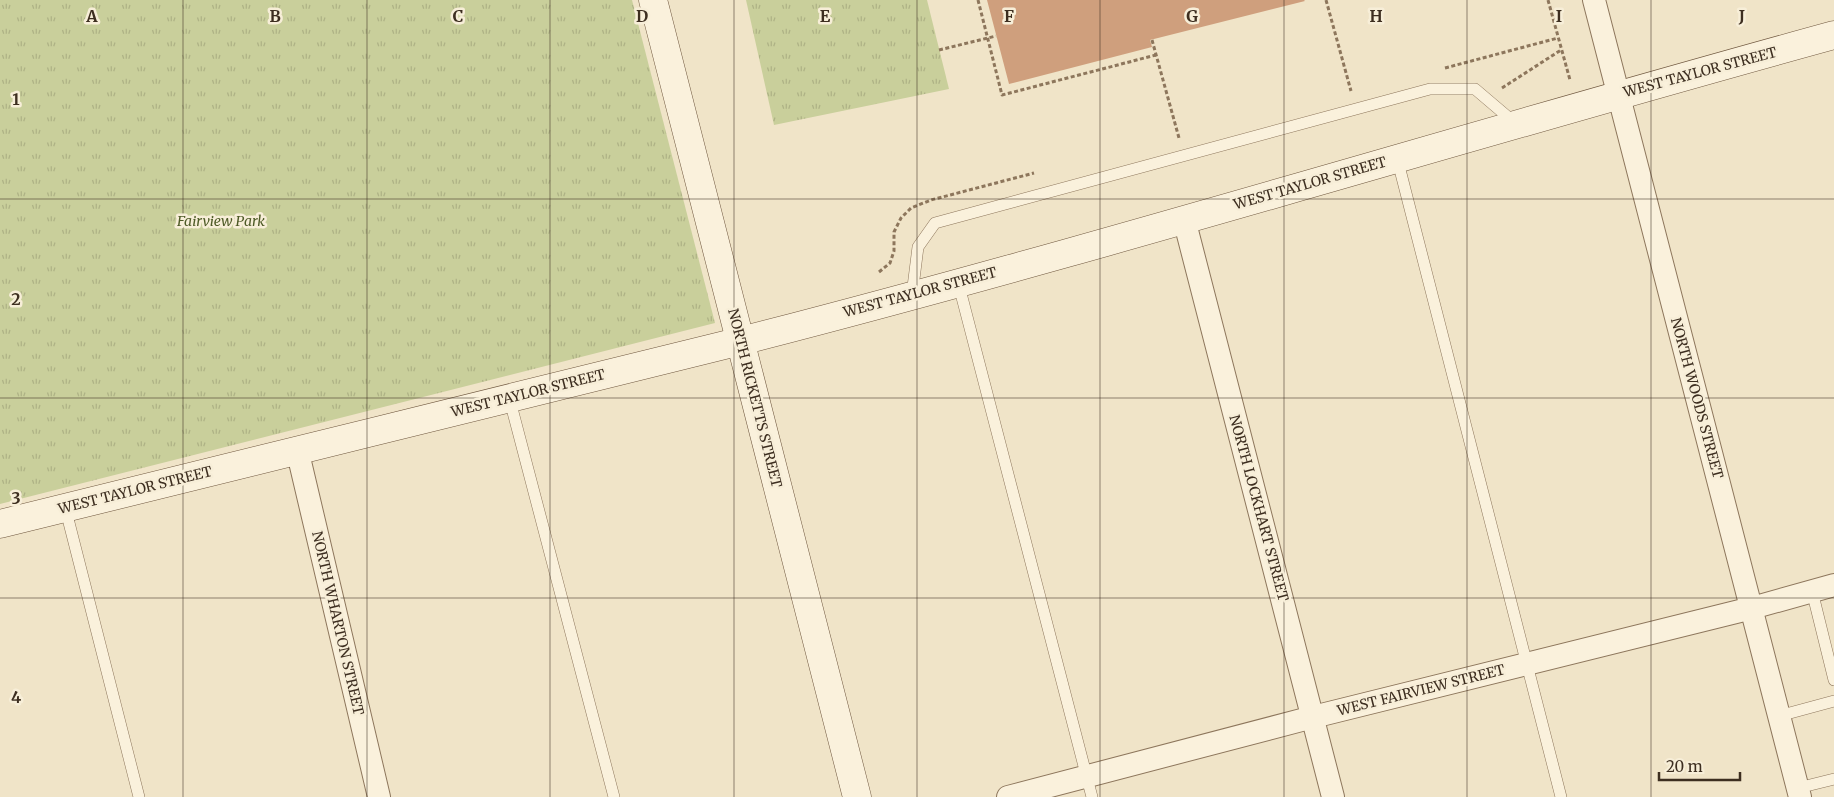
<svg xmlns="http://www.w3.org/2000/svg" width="1834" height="797" font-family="Merriweather,serif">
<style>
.park{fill:url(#park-tufts)}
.building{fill:#cf9f7d}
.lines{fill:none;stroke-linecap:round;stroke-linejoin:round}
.lane-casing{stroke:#8d765c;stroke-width:12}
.street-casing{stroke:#8d765c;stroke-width:24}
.secondary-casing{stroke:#6f573f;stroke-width:29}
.path{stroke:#8d765c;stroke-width:3;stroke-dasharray:4 2.5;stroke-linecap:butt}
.lane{stroke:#faf1dc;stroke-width:11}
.street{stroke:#faf1dc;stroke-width:22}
.secondary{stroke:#faf1dc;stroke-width:28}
.grid{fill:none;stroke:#3d2e20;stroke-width:1;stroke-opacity:0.55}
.labels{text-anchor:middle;stroke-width:5;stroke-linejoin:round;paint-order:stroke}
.street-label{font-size:14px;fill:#3d2e20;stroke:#f7eed8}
.park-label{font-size:14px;font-style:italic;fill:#4d5a26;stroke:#f7eed8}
.grid-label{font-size:16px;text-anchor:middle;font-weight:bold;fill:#3d2e20;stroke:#f7eed8;stroke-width:5;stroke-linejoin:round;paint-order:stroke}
</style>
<defs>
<pattern id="park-tufts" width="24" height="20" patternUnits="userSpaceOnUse" patternTransform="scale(1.25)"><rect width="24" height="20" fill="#c9cf9b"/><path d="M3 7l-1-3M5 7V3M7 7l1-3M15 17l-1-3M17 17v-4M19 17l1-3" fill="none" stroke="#aeb285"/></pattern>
</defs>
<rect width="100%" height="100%" fill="#f0e4c8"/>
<g class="park">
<path d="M0,0H632L715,323L0,504Z"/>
<path d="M746,0H927L949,89L774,125Z"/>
</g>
<path class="building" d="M987,0H1304L1305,1L1150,40L1152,47L1009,84Z"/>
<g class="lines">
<g class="lane-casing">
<g id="lane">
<path d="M1397,158L1561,797"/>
<path d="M958,282L1092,797"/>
<path d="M912,295L918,247L935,223L1430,89H1475L1515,123"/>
<path d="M509,397L614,797"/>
<path d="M65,507L139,797"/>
<path d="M1812,591L1834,680"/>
<path d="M1779,716L1834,701"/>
<path d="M1798,788L1834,779"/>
</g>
</g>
<g class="street-casing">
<g id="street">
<path d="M1594,0L1800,797"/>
<path d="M1184,219L1333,797"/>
<path d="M297,449L379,797"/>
<path d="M1008,797L1313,717L1752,608L1834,585"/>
</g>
</g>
<g class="secondary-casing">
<g id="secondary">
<path d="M653,0L857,797"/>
<path d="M0,524C247,461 494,404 741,341C1107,247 1469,135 1834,35"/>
</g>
</g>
<g class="path">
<path d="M978,0L1002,95L1156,55"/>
<path d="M1326,0L1351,91"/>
<path d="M1548,0L1570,80"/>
<path d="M1152,40L1179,138"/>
<path d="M939,50L996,36"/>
<path d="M1445,68L1558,38"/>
<path d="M1502,88L1561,50"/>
<path d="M879,272L890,263L894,251V232L901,218L911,208L931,200L1034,173"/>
</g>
<use href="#lane" class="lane"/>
<use href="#street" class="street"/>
<use href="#secondary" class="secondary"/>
</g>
<path class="grid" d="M183,0V797M367,0V797M550,0V797M734,0V797M917,0V797M1100,0V797M1284,0V797M1467,0V797M1651,0V797M0,199H1834M0,398H1834M0,598H1834"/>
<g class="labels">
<g class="street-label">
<text transform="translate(1700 72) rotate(-15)" y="5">WEST TAYLOR STREET</text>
<text transform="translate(1310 183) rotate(-16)" y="5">WEST TAYLOR STREET</text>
<text transform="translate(920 292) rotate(-15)" y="5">WEST TAYLOR STREET</text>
<text transform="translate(528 393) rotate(-14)" y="5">WEST TAYLOR STREET</text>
<text transform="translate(755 398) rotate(76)" y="5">NORTH RICKETTS STREET</text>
<text transform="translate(1697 398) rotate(75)" y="5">NORTH WOODS STREET</text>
<text transform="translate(135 490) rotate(-14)" y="5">WEST TAYLOR STREET</text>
<text transform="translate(1259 508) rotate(75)" y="5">NORTH LOCKHART STREET</text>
<text transform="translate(338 623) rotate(77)" y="5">NORTH WHARTON STREET</text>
<text transform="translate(1421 690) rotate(-14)" y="5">WEST FAIRVIEW STREET</text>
</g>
<g class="park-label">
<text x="221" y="226">Fairview Park</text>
</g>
</g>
<g class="grid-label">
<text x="92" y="22">A</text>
<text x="275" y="22">B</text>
<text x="458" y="22">C</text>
<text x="642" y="22">D</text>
<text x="825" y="22">E</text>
<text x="1009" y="22">F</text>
<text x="1192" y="22">G</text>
<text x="1376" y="22">H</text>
<text x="1559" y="22">I</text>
<text x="1742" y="22">J</text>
<text x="16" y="105">1</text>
<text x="16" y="305">2</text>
<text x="16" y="504">3</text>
<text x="16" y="703">4</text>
</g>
<path d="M1659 772v8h81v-8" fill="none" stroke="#3d2e20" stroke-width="2.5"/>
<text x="1666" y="772" font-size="15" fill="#3d2e20" stroke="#f7eed8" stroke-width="4" paint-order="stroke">20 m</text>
</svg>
